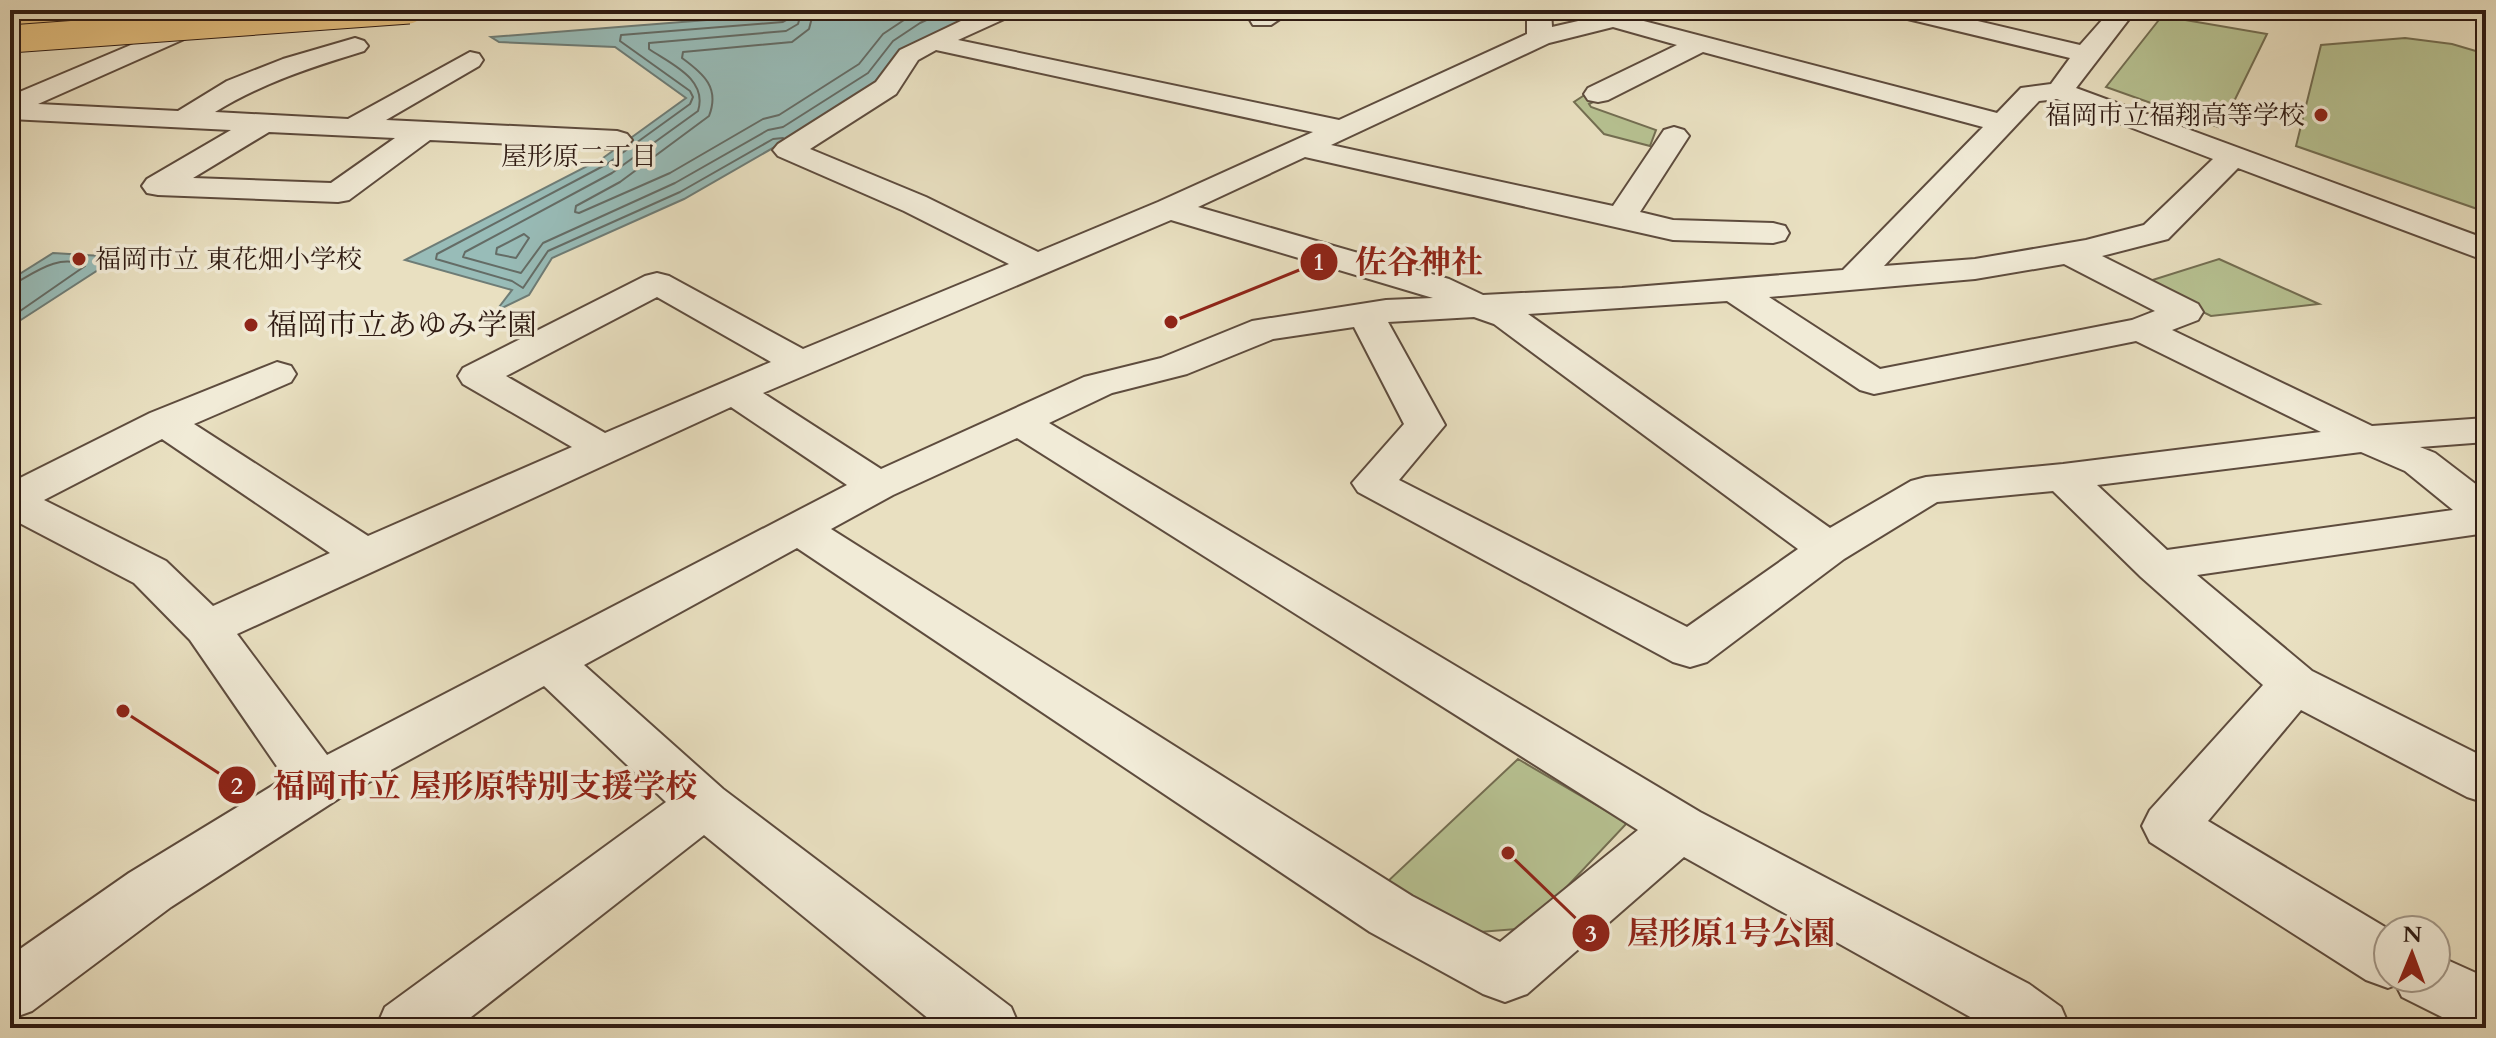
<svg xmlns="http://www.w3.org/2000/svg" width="2496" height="1038" font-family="Cardo,'Noto Serif JP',serif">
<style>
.green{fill:#b7c292;stroke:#736e52;stroke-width:2}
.water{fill:#98bcb8;stroke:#6e7c76;stroke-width:2}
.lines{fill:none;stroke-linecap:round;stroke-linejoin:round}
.shore{stroke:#646c66;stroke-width:2}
.minor-casing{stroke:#5e4c3e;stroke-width:4}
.highway-casing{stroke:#2f1b13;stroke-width:4}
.minor{fill:#f1ebd7;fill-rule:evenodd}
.highway{fill:#e4c080;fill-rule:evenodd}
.highway-bridge-casing{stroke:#2f1b13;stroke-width:29;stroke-linecap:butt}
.highway-bridge{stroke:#e4c080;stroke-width:27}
.poi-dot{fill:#8f2418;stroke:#f1ebd7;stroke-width:3}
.labels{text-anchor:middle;stroke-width:7;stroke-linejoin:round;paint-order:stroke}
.far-poi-label{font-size:26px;fill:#2f1b13;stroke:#f1ebd7;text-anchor:end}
.far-neighbourhood-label{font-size:26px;fill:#2f1b13;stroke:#f1ebd7}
.poi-label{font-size:30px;fill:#2f1b13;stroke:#f1ebd7;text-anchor:start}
.leader{fill:none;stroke:#8f2418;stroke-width:3}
.callout-dot{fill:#8f2418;stroke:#f1ebd7;stroke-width:3}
.mark-label{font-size:24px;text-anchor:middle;font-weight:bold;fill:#fff}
.callout-label{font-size:32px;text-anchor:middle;font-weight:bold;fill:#8f2418;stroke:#f1ebd7;stroke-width:7;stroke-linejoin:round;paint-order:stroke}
</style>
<rect width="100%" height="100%" fill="#e9e0c1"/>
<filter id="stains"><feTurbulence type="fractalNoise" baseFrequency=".0025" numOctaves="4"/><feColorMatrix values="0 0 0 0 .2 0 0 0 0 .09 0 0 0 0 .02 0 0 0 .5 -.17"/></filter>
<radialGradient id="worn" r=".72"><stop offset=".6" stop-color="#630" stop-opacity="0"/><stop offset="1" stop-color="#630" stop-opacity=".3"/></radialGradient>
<g class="green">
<path d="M2162,16L2267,34L2221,128L2106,87Z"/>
<path d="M2405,38L2452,44L2486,54V212L2296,146L2321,45Z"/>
<path d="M1589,92L1604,97L1589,104L1591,107L1656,130L1650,146L1604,134L1574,102Z"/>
<path d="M2219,259L2319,304L2211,316L2143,283Z"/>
<path d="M1518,759L1627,823L1528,928L1467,933L1386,883Z"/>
</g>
<g class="water">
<path d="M834,10H992L929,38L881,86L684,199L552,258L529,295L496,311L512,290L405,260L603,158L686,98L615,47L499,42L491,37Z"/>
<path d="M53,253L118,257L10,327V280Z"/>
</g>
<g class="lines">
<g class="shore">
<path d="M802,10L798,24L786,31L649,43V49C671,64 708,79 698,111L612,173L465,252L463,257L521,273L543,243L675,183L768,130L783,127L868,73L893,41L920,23L948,10"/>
<path d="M814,10L809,29L792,42L683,52L682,58C704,74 720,88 709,116L620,182L576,206L575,212L579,213L670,173L763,119L779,115L859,64L883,34L919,10"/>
<path d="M783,138L773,139L680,192L548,251L523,288L512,281L436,259L437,254L607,164L690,104L693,97L690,91L620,41L621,35L783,22L790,18L792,10"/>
<path d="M524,234L529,238L516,258L496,254L497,248Z"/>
<path d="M10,286C33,274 59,252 85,266L10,318"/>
</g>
<g class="minor-casing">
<g id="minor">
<path d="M984,10H1016L1013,15L958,40L1339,120L1527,34V10H1551L1552,27L1613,13L1997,113L2021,88L2051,84L2070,58L1891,15L1888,10H1931L2080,45L2111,10H2136L2076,88L2486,239V261L2238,168L2168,239L2102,256L2198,304L2203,312L2198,320L2172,330L2372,426L2486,418V442L2420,447L2435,453L2486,492V533L2197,575L2312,671L2486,758V803L2467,797L2301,710L2208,821L2390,930L2388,978H2436V955L2476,973L2486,969V1028H2467L2454,1023L2402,997L2396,985L2388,988L2366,980L2150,842L2142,826L2150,810L2263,685L2141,577L2053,491L1937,502L1844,559L1707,662L1690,667L1673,662L1358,492L1352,483L1404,424L1354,327L1273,339L1187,374L1112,393L1049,423L1700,812L2029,984L2061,1007L2070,1028H1990L1684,857L1527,994L1505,1002L1483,994L1370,932L797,548L584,665L723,789L1011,1007L1020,1028H940L704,835L457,1028H376L385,1007L666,802L544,686L338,799L171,907L32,1011L10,1019V956L129,873L285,778L190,640L134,583L10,518V483L150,413L277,362L291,366L296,374L291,382L194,424L368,536L572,447L463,384L458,376L463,368L645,276L657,273L669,276L803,349L1009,264L904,211L778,156L773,150L778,144L876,82L900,50ZM1613,27L1677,45L1588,88L1584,94L1588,100L1598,102L1608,100L1703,52L1983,127L1843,270L1622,288L1483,295L1449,279L1198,207L1305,157L1673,240L1773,243L1785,240L1789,233L1785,226L1773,223L1673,220L1640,212L1689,136L1684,130L1674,127L1664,130L1613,206L1331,145L1549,43ZM936,50L1313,132L1158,202L1038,252L926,197L810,149L896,94L918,60ZM2057,99L2213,159L2144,225L2086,240L1975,259L1884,266L2039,101ZM1171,220L1433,298L1386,300L1252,321L1161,358L1084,377L881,469L763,393ZM2064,264L2155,311L2132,320L1880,369L1769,297L1975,279ZM657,297L771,362L605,433L506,376ZM1727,301L1860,390L1874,394L2136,341L2321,432L2063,464L1926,477L1911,481L1830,528L1528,314ZM1474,317L1494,324L1798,549L1687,627L1399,480L1445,425L1388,322ZM731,407L847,485L327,755L237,634ZM1017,438L1638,830L1500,942L1412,896L831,529L893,495ZM162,439L330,553L213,606L166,561L44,500ZM2361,452L2405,471L2453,510L2167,550L2097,485Z"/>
<path d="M1263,10H1293L1271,25H1253L1250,20Z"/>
<path d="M209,12L218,14L221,19L218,24L38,104L178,111L227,81L283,59L355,38L364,41L368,46L364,51C312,67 262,83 215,112L348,119L470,52L479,54L483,60L479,66L386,120L617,131L627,134L632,140L627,146L617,149L430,140L349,200L338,202L158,195L147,193L142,186L147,179L231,130L10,119V96ZM269,132L395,138L331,183L193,178Z"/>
</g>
</g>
<g class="highway-casing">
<path id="highway" d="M95,10H217L214,15L205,17L10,30V16Z"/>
</g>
<use href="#minor" class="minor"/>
<use href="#highway" class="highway"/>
<g class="highway-bridge-casing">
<path id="highway-bridge" d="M10,39L409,10"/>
</g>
<use href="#highway-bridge" class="highway-bridge"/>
</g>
<g class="poi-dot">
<circle cx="2321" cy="115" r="8"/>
<circle cx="79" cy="259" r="8"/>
<circle cx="251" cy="325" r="8"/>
</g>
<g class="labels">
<g class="far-poi-label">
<text x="2305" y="124">福岡市立福翔高等学校</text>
<text x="95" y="268" text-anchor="start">福岡市立 東花畑小学校</text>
</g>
<g class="far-neighbourhood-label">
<text x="579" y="165">屋形原二丁目</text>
</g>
<g class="poi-label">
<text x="267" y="335">福岡市立あゆみ学園</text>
</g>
</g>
<path class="leader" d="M1171 322L1319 262M123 711L237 785M1508 853L1591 933"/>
<g class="callout-dot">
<circle cx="1171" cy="322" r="8"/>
<circle cx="123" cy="711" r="8"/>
<circle cx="1508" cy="853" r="8"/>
<circle cx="1319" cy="262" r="20"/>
<circle cx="237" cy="785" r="20"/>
<circle cx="1591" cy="933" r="20"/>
</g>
<g class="mark-label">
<text x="1319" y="270">1</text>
<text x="237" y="794">2</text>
<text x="1591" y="942">3</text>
</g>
<g class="callout-label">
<text x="1419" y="273">佐谷神社</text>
<text x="485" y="797">福岡市立 屋形原特別支援学校</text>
<text x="1731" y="944">屋形原1号公園</text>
</g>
<rect width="2496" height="1038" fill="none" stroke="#e9e0c1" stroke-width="40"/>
<rect x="12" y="12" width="2472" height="1014" fill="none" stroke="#2f1b13" stroke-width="4"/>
<rect x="20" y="20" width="2456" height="998" fill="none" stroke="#2f1b13" stroke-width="2"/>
<g transform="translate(2412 954) rotate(1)"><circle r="38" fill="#f1ebd7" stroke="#a39889" stroke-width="2"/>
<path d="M0-6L14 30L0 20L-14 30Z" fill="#8f2418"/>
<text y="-12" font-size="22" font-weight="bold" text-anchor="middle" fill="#2f1b13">N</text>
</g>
<rect width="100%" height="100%" filter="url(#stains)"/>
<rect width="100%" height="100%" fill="url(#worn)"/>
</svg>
